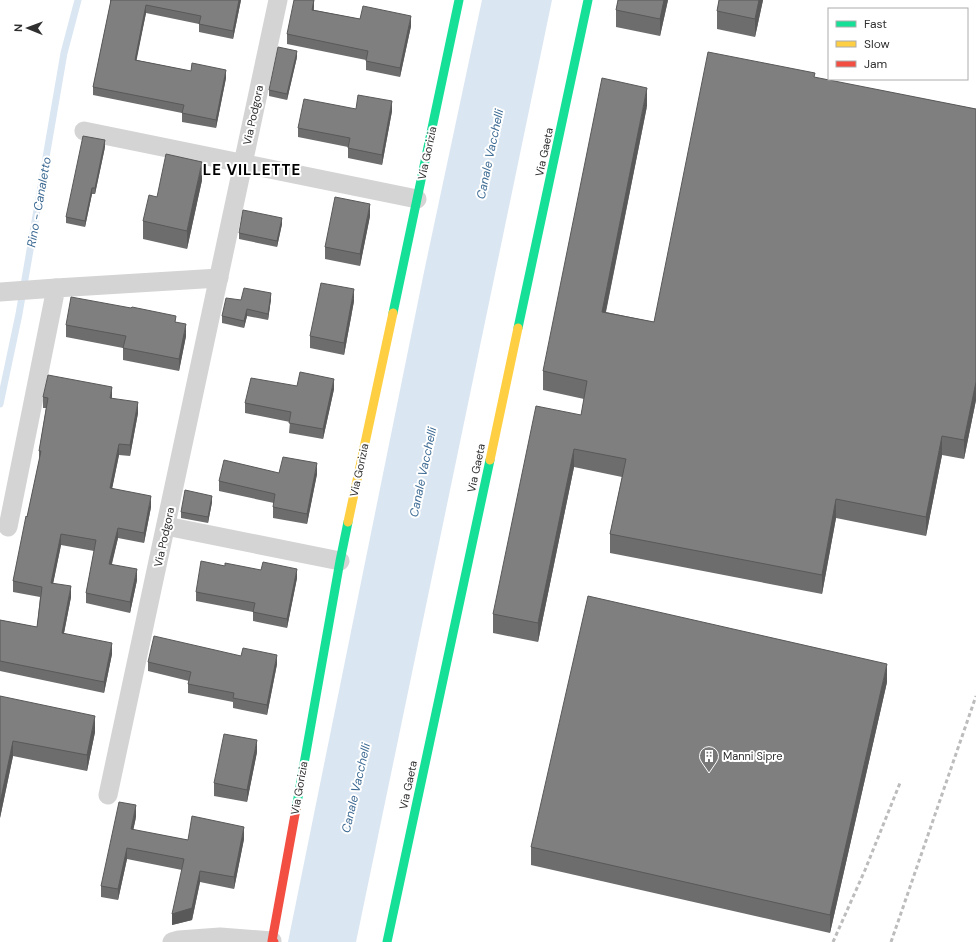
<svg xmlns="http://www.w3.org/2000/svg" width="976" height="942" font-family="'DM Sans',sans-serif">
<style>
.water{fill:#dae6f2}
.lines{fill:none;stroke-linecap:round;stroke-linejoin:round}
.stream{stroke:#dae6f2;stroke-width:7}
.street{stroke:#d4d4d4;stroke-width:19}
.fast{stroke:#16e098;stroke-width:9}
.slow{stroke:#ffcf43;stroke-width:9}
.jam{stroke:#f24e42;stroke-width:9}
.rail{stroke:#bcbcbc;stroke-width:3;stroke-dasharray:4 3;stroke-linecap:butt}
.wall{fill:#6d6d6d}
.shaded-wall{fill:#595959}
.building{fill:#7f7f7f;stroke:#595959}
.labels{text-anchor:middle;stroke-width:4;stroke-linejoin:round;paint-order:stroke}
.street-label{font-size:11px;fill:#303030;stroke:#fff}
.poi-label{font-size:11px;fill:#303030;stroke:#fff;text-anchor:start}
.water-label{font-size:12px;font-style:italic;fill:#3c6a93;stroke:#fff}
.district-label{font-size:15px;font-weight:bold;letter-spacing:1px;fill:#000;stroke:#fff}
</style>
<rect width="100%" height="100%" fill="#fff"/>
<path class="water" d="M482,0H552L356,942H288L424,272Z"/>
<g class="lines">
<path class="stream" d="M0,404L19,314L64,53L78,0"/>
<g class="street">
<path d="M84,131L417,199"/>
<path d="M0,292L56,288"/>
<path d="M166,526L340,561"/>
<path d="M8,527L56,288L219,278"/>
<path d="M108,795L278,0"/>
<path d="M172,942L179,940L220,937L272,941"/>
</g>
<g class="fast">
<path d="M393,313L459,0"/>
<path d="M518,328L588,0"/>
<path d="M296,809L340,561L348,522"/>
<path d="M387,942L490,460"/>
</g>
<g class="slow">
<path d="M490,460L518,328"/>
<path d="M348,522L393,313"/>
</g>
<path class="jam" d="M274,942L272,941L296,809"/>
<g class="rail">
<path d="M833,942L865,870L900,783"/>
<path d="M891,942L976,696"/>
</g>
</g>
<g class="wall">
<path d="M110,0H241L233,39L199,32V24L146,13L136,60L226,78L216,128L182,122V113L93,95V87L110,5Z"/>
<path d="M314,0V10L360,19L411,26L400,77L366,70V60L287,44V34Z"/>
<path d="M618,0H668L660,36L616,27V10Z"/>
<path d="M719,0H763L755,37L717,29V11Z"/>
<path d="M297,57L287,100L269,96V90Z"/>
<path d="M815,78L976,109V400L964,459L942,455L926,536L836,518L822,594L610,553V534L622,477L574,467L538,642L493,633V614L581,415L584,399L543,390V371L647,106L606,312L654,322Z"/>
<path d="M356,109L392,111L382,165L348,158V147L298,137V128Z"/>
<path d="M105,147L95,194H92L85,227L66,223V217Z"/>
<path d="M202,180L187,249L143,239V221L157,197Z"/>
<path d="M370,216L360,266L325,259V247Z"/>
<path d="M282,224L277,247L239,239V233Z"/>
<path d="M271,299L268,320L247,316L244,328L222,323V316L241,300Z"/>
<path d="M354,301L344,355L310,348V336Z"/>
<path d="M176,322L186,336L179,371L123,360V348L66,337V325Z"/>
<path d="M297,386L334,389L323,439L289,433L290,422L245,413V403Z"/>
<path d="M43,397L111,398L138,413L130,456L119,455L112,488L151,507L144,543L118,538L112,564L137,580L130,613L86,603V593L94,551L61,545L53,583L71,597L64,633L112,654L104,693L0,671V620L37,627L40,597L13,592V581L27,517L39,461V451L46,408H43Z"/>
<path d="M279,473L317,474L307,524L273,518V507L274,503L219,491V481Z"/>
<path d="M212,502L208,523L181,518V512Z"/>
<path d="M225,566L297,578L287,628L253,621V612L196,601V592Z"/>
<path d="M148,662L277,664L267,715L233,708V702L188,693V684L189,681L148,671Z"/>
<path d="M887,682L830,933L531,865V847Z"/>
<path d="M0,696L95,732L87,771L13,756L0,818Z"/>
<path d="M257,752L247,802L214,796V783Z"/>
<path d="M136,817L133,830L188,840L244,839L234,889L200,882L192,920L172,925L182,870L127,859L118,900L101,897V886Z"/>
</g>
<g class="shaded-wall">
<path d="M239,0H241L233,39V31Z"/>
<path d="M314,0V5L312,19V10Z"/>
<path d="M664,0H668L660,36V19Z"/>
<path d="M759,0H763L755,37V19Z"/>
<path d="M146,5V13L135,68V60Z"/>
<path d="M411,16V26L400,77V68Z"/>
<path d="M297,51V57L287,100V94Z"/>
<path d="M226,70V78L216,128V120Z"/>
<path d="M647,88V106L602,330V312Z"/>
<path d="M392,101V111L382,165V155Z"/>
<path d="M105,140V147L95,194V188Z"/>
<path d="M202,162V180L187,249V231Z"/>
<path d="M92,188V194L85,227V221Z"/>
<path d="M370,204V216L360,266V254Z"/>
<path d="M282,218V224L277,247V241Z"/>
<path d="M354,289V301L344,355V343Z"/>
<path d="M271,293V299L268,320V314Z"/>
<path d="M247,309V316L244,328V321Z"/>
<path d="M186,324V336L179,371V359Z"/>
<path d="M334,379V389L323,439V429Z"/>
<path d="M976,382V400L964,459V440Z"/>
<path d="M112,387V397L110,408V398Z"/>
<path d="M138,402V413L130,456V445Z"/>
<path d="M942,436V455L926,536V517Z"/>
<path d="M119,444V455L110,499V488Z"/>
<path d="M574,449V467L538,642V623Z"/>
<path d="M317,463V474L307,524V514Z"/>
<path d="M151,496V507L144,543V533Z"/>
<path d="M212,496V502L208,523V517Z"/>
<path d="M836,499V518L822,594V575Z"/>
<path d="M118,528V538L109,574V564Z"/>
<path d="M61,534V545L51,594V583Z"/>
<path d="M137,569V580L130,613V602Z"/>
<path d="M297,569V578L287,628V619Z"/>
<path d="M71,586V597L62,643V633Z"/>
<path d="M112,643V654L104,693V682Z"/>
<path d="M277,655V664L267,715V705Z"/>
<path d="M887,664V682L830,933V915Z"/>
<path d="M95,716V732L87,771V755Z"/>
<path d="M257,740V752L247,802V790Z"/>
<path d="M13,741V756L0,818V803Z"/>
<path d="M136,805V817L131,841V829Z"/>
<path d="M244,827V839L234,889V877Z"/>
<path d="M127,848V859L118,900V889Z"/>
<path d="M200,871V882L192,920L172,925V914Z"/>
</g>
<g class="building">
<path d="M111,0H239L233,31L199,24L201,16L146,5L135,60L191,71L192,63L226,70L216,120L182,113L184,105L93,87Z"/>
<path d="M294,0H314L312,10L360,19L363,6L411,16L400,68L366,61L368,51L287,34Z"/>
<path d="M618,0H664L660,19L616,10Z"/>
<path d="M719,0H759L755,19L717,11Z"/>
<path d="M278,47L297,51L287,94L269,90Z"/>
<path d="M708,52L815,73L814,77L976,109V382L964,440L942,436L926,517L836,499L822,575L610,534L626,459L574,449L538,623L493,614L536,406L581,415L587,381L543,371L602,78L647,88L602,312L654,322Z"/>
<path d="M358,95L392,101L382,155L348,148L350,138L298,128L304,99L356,109Z"/>
<path d="M83,136L105,140L95,188H92L85,221L66,217Z"/>
<path d="M166,154L202,162L187,231L143,221L149,195L157,197Z"/>
<path d="M335,197L370,204L360,254L325,247Z"/>
<path d="M243,210L282,218L277,241L239,233Z"/>
<path d="M321,283L354,289L344,343L310,336Z"/>
<path d="M244,288L271,293L268,314L247,309L244,321L222,316L226,298L241,300Z"/>
<path d="M71,297L131,308L132,307L176,316L175,322L186,324L179,359L123,348L126,336L66,325Z"/>
<path d="M300,372L334,379L323,429L289,423L291,412L245,403L251,378L297,386Z"/>
<path d="M48,375L112,387L110,398L138,402L130,445L119,444L110,488L151,496L144,533L118,528L109,564L137,569L130,602L86,593L96,540L61,534L51,583L71,586L62,633L112,643L104,682L0,661V620L37,627L42,587L13,581L26,516L27,517L41,451H39L48,398L43,397Z"/>
<path d="M283,457L317,463L307,514L273,507L275,494L219,481L224,460L279,473Z"/>
<path d="M185,490L212,496L208,517L181,512Z"/>
<path d="M201,561L225,566V563L261,570L263,562L297,569L287,619L253,612L255,603L196,592Z"/>
<path d="M588,596L887,664L830,915L531,847Z"/>
<path d="M154,636L241,656L243,648L277,655L267,705L233,698L234,693L188,684L191,672L148,662Z"/>
<path d="M0,696L95,716L87,755L13,741L0,803Z"/>
<path d="M224,734L257,740L247,790L214,783Z"/>
<path d="M119,802L136,805L131,829L188,840L192,816L244,827L234,877L200,871L192,908L172,914L184,859L127,848L118,889L101,886Z"/>
</g>
<defs>
<g id="building-pin" transform="scale(1)"><path d="M0 17L-7.5 6A9.5 9.5 0 1 1 7.5 6Z" fill="#787878" stroke="#fff"/><path d="M-4-6H4V6H1V3H-1V6H-4ZM-2.5-4.3h1.7v1.8h-1.7ZM.8-4.3h1.7v1.8H.8ZM-2.5-1h1.7V.8h-1.7ZM.8-1h1.7V.8H.8Z" fill="#fff"/></g>
</defs>
<g fill-rule="evenodd">
<use href="#building-pin" x="709" y="756"/>
</g>
<g class="labels">
<g class="street-label">
<text transform="translate(253 115) rotate(-78)" y="4">Via Podgora</text>
<text transform="translate(544 152) rotate(-78)" y="4">Via Gaeta</text>
<text transform="translate(427 153) rotate(-78)" y="4">Via Gorizia</text>
<text transform="translate(476 468) rotate(-78)" y="4">Via Gaeta</text>
<text transform="translate(359 470) rotate(-78)" y="4">Via Gorizia</text>
<text transform="translate(164 537) rotate(-78)" y="4">Via Podgora</text>
<text transform="translate(408 785) rotate(-78)" y="4">Via Gaeta</text>
<text transform="translate(299 788) rotate(-80)" y="4">Via Gorizia</text>
</g>
<g class="poi-label">
<text x="723" y="760">Manni Sipre</text>
</g>
<g class="water-label">
<text transform="translate(490 154) rotate(-78)" y="4">Canale Vacchelli</text>
<text transform="translate(39 202) rotate(-80)" y="4">Rino - Canaletto</text>
<text transform="translate(423 472) rotate(-78)" y="4">Canale Vacchelli</text>
<text transform="translate(356 788) rotate(-77)" y="4">Canale Vacchelli</text>
</g>
<g class="district-label">
<text x="252" y="175">LE VILLETTE</text>
</g>
</g>
<rect x="828" y="8" width="140" height="72" fill="#ffffff" stroke="#acacac"/>
<rect x="836" y="21" width="20" height="6" fill="#16e098" stroke="#acacac"/>
<text x="864" y="28" font-size="12" fill="#303030">Fast</text>
<rect x="836" y="41" width="20" height="6" fill="#ffcf43" stroke="#acacac"/>
<text x="864" y="48" font-size="12" fill="#303030">Slow</text>
<rect x="836" y="61" width="20" height="6" fill="#f24e42" stroke="#acacac"/>
<text x="864" y="68" font-size="12" fill="#303030">Jam</text>
<g transform="translate(28 28) rotate(271)" stroke="#ffffff" stroke-width="3" paint-order="stroke">
<path d="M0-3L7 15L0 10L-7 15Z" fill="#303030"/>
<text y="-6" font-size="11" font-weight="bold" text-anchor="middle" fill="#303030">N</text>
</g>
</svg>
